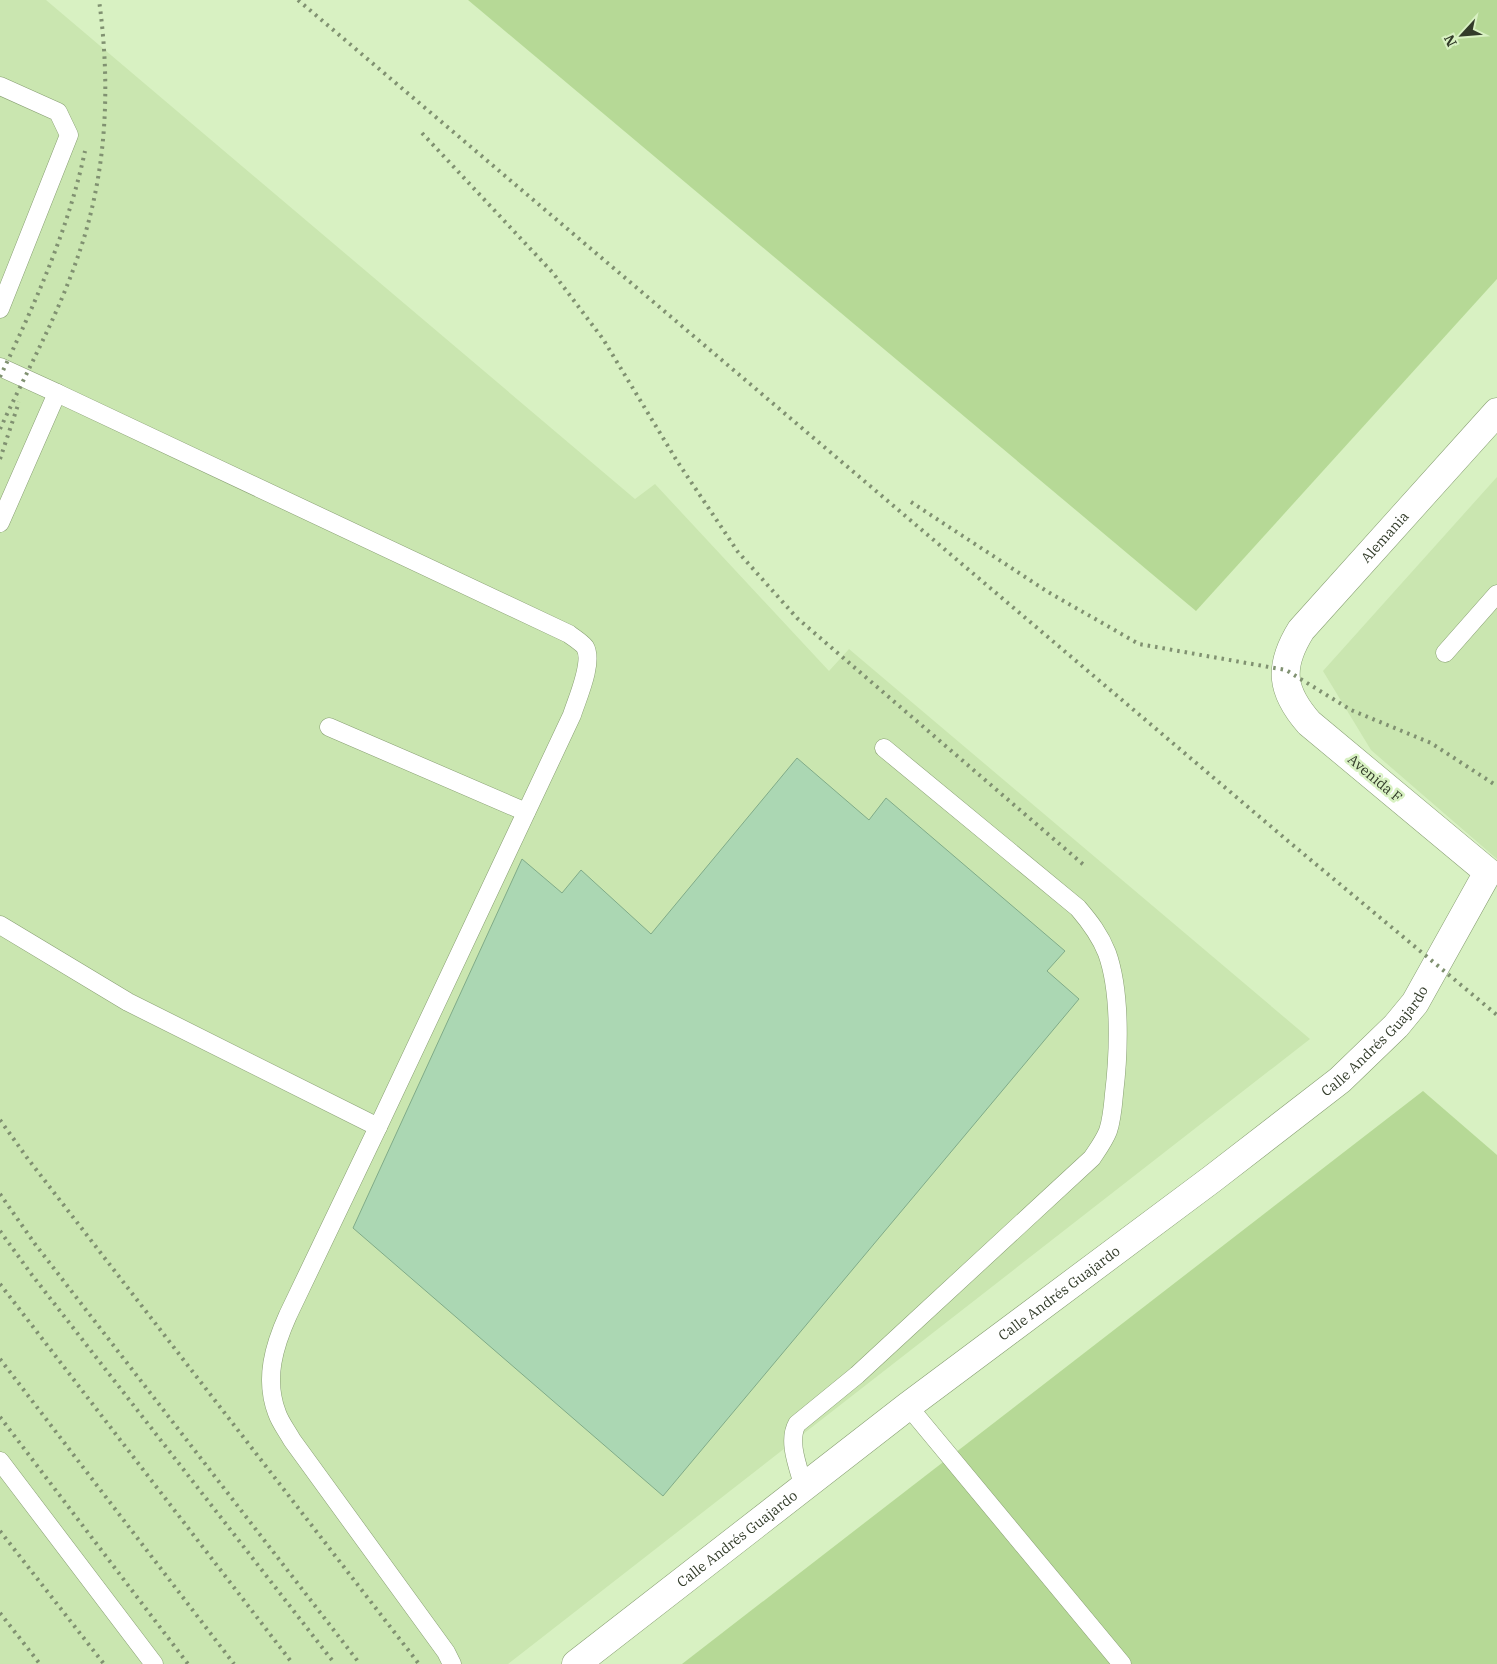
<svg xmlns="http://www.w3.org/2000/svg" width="1497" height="1664" font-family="'IBM Plex Serif',serif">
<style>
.built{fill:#cae6b0}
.green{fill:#b6d996}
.building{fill:#abd7b3;stroke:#80ab88}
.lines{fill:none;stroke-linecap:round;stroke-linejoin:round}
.lane-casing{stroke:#889f73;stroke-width:19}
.secondary-casing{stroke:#889f73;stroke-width:29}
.lane{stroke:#fff;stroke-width:18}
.secondary{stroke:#fff;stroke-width:28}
.rail{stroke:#809171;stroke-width:4;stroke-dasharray:2.5 5;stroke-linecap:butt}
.labels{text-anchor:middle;stroke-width:5;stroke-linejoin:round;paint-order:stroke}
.street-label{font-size:14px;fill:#323b29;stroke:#d8f1c2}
</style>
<rect width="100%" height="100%" fill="#d8f1c2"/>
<g class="built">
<path d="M0,0H46L635,499L655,484L829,671L849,649L1310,1039L508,1664H0Z"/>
<path d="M1497,477V859L1371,750L1323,671Z"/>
</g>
<g class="green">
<path d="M468,0H1497V279L1196,611Z"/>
<path d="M1423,1091L1497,1155V1664H682Z"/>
</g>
<path class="building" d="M797,758L869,820L886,798L1065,951L1047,971L1079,999L663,1496L353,1228L522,859L562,893L581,870L651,934Z"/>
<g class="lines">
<g class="lane-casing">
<g id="lane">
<path d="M0,86L58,112L69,135L0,309"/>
<path d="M0,367L57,393"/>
<path d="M0,523L57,393L569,634C574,638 581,642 585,647C594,662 577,699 572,715L378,1127L288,1315C274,1346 264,1379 277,1413C280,1422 287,1431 292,1440L446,1652L452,1664"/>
<path d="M1445,653L1497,594"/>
<path d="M329,727L526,812"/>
<path d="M0,925L128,1002L378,1127"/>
<path d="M908,1406L1122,1664"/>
<path d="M0,1461L154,1664"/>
<path d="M804,1488C799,1469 787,1442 797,1424L857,1375L1092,1158C1098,1149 1104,1141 1108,1131C1112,1119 1113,1106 1114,1094C1119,1053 1121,992 1107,953C1100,935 1090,922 1078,908L884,748"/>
</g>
</g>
<g class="secondary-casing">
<g id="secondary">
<path id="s1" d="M576,1664L908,1406L1212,1179L1340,1080L1396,1026L1415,1003L1488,872L1309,723C1281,691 1278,667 1301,630L1497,412"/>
</g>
</g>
<use href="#lane" class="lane"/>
<use href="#secondary" class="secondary"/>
<g class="rail">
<path d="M298,0L1288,841L1497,1015"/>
<path d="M422,133L553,273L603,339L677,461L738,552L797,618L1085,866"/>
<path d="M0,377C35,303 68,231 85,151"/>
<path d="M0,429C26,373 57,317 77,259C107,175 111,87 99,0"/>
<path d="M0,459L19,402"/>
<path d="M911,502L1048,592L1139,644L1286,670L1351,710L1431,743L1497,786"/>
<path d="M0,1120L28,1159L419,1664"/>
<path d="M0,1194L35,1244L360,1664"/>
<path d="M0,1231L32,1275L335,1664"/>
<path d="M0,1284L293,1664"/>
<path d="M0,1359L234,1664"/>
<path d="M0,1417L188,1664"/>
<path d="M0,1531L104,1664"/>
<path d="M0,1613L40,1664"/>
</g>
</g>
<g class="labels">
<g class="street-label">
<text dy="5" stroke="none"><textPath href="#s1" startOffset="1680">Alemania</textPath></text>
<text transform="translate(1375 778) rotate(40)" y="5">Avenida F</text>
<text dy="5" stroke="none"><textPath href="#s1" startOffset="1014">Calle Andrés Guajardo</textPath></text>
<text dy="5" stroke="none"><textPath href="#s1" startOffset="609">Calle Andrés Guajardo</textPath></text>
<text dy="5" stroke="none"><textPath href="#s1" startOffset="204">Calle Andrés Guajardo</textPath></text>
</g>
</g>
<g transform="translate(1462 35) rotate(244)" stroke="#d8f1c2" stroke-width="4" paint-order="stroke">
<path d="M0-4L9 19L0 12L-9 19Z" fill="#323b29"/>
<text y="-8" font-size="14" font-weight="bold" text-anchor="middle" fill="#323b29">N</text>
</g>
</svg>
